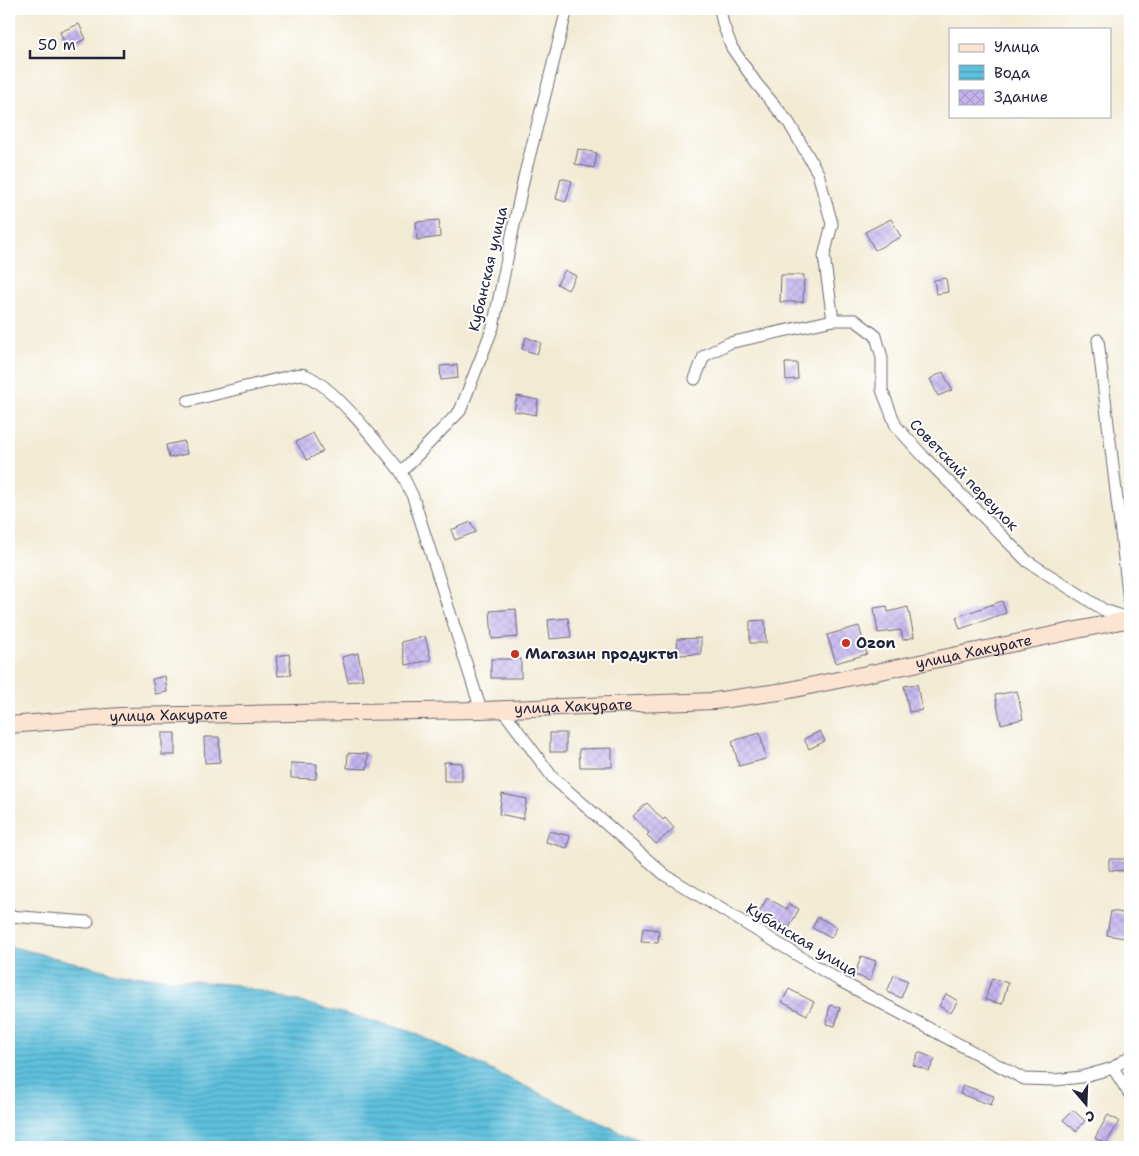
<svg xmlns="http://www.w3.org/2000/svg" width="1139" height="1156" font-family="'Shantell Sans',sans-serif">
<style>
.water{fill:url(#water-rules);stroke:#40718c}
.building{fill:url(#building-cross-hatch)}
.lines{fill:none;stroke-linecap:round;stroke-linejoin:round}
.street-casing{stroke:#6b6871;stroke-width:13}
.secondary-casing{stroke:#6b6871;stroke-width:18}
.street{stroke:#fff;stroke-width:11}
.secondary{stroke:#fde4d0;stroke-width:16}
.poi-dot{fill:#c8321e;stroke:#fff;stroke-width:2}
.labels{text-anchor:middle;stroke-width:4;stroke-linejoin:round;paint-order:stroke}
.street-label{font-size:15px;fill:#22223b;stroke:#fff}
.poi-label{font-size:15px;font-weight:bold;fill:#22223b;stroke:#fff;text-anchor:start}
</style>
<defs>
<pattern id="water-rules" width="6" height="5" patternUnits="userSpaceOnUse" patternTransform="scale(1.25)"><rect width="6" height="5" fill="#5ec0dd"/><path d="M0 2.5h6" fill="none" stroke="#4d9cb4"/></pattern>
<pattern id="building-cross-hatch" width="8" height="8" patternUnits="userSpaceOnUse" patternTransform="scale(1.25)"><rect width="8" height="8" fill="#c3b4ee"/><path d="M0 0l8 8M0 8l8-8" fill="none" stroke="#a79acd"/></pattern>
</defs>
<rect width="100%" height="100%" fill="#fff"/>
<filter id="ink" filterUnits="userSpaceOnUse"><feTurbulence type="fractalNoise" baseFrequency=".02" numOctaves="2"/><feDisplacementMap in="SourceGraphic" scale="10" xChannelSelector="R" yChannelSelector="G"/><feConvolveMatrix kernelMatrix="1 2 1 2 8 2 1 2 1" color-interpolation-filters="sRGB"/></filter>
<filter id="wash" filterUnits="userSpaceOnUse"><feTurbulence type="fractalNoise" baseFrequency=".0096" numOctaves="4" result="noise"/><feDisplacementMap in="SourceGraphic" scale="20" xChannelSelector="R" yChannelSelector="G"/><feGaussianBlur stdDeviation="1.12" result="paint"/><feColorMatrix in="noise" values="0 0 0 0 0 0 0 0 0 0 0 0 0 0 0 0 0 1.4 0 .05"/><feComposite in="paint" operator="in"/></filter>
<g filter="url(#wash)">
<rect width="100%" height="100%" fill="#f2ebd4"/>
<path class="water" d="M9,946L120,974L236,985L410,1031L629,1136L658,1147H9Z"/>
<g id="blocks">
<g class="building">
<path d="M79,24L86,39L66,47L60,32Z"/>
<path d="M578,149L597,153L594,168L575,164Z"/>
<path d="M561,178L572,181L566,202L556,199Z"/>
<path d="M891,219L901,237L875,250L865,232Z"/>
<path d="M439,220L440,237L417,240L416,222Z"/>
<path d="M565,270L576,276L568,290L557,284Z"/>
<path d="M781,275H804L803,302H780Z"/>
<path d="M946,278L948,292L936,294L934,280Z"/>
<path d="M526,337L541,343L537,354L522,349Z"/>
<path d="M785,363H797L798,379L786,380Z"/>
<path d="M457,365L458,378L441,380L440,366Z"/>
<path d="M943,372L952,390L938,396L930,379Z"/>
<path d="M517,396L538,400L536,415L514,411Z"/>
<path d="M313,433L323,451L307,460L296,442Z"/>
<path d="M184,441L187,454L169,458L166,445Z"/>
<path d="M471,522L476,532L455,540L451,530Z"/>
<path d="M1002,601L1006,613L960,629L956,617Z"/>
<path d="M887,606L888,612L908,607L914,637L903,640L901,630L878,633L874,608Z"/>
<path d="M516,609L518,637L492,639L490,611Z"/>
<path d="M568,618L571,637L550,639L548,620Z"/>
<path d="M765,620L766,643H750V621Z"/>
<path d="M859,626L867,654L836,663L827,635Z"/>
<path d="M425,636L431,660L406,665L401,642Z"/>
<path d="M701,638V654L678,655L677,639Z"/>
<path d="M358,653L363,679L348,682L342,657Z"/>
<path d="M289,654L291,675L278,676L276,656Z"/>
<rect x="491" y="659" width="30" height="19"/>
<path d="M165,676L167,692L155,694L152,679Z"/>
<path d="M917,684L922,710L909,712L904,686Z"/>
<path d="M1017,691L1023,719L1001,724L995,695Z"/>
<path d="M820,731L825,741L809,749L804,739Z"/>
<rect x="162" y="733" width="13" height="22"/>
<rect x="550" y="733" width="16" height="19"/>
<path d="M760,733L766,759L739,766L732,741Z"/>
<path d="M204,737H219L220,762L205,763Z"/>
<path d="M612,748V767H580L579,749Z"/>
<path d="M348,753L368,754L367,769L347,768Z"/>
<path d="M444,762L462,763V781H444Z"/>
<path d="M291,763L317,764L316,779L291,778Z"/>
<path d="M502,794L527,799L523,819L499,814Z"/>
<path d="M647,803L663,820L665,818L674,828L656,844L647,835L649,833L633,816Z"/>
<path d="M549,831L570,836L567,848L546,842Z"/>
<path d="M1109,859H1125L1124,871L1109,870Z"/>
<path d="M767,898L787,909L789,904L799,909L789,928L770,917L769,920L758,914Z"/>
<path d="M1111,911L1130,914V939L1107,935Z"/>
<path d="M818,917L837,927L831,938L812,928Z"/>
<path d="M643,928L659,930L658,943L641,942Z"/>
<path d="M861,956L876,961L870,981L855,975Z"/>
<path d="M894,975L908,981L901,998L887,992Z"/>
<path d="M992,978L1008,983L1002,1004L985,1000Z"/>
<path d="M789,989L814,1002L807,1015L782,1002Z"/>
<path d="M946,994L958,1001L951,1013L939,1006Z"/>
<path d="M830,1005L840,1008L835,1026L826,1024Z"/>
<path d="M919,1052L935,1059L929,1071L913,1065Z"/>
<path d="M963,1085L994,1096L991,1105L960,1094Z"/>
<path d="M1073,1110L1085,1121L1076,1131L1063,1120Z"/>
<path d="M1108,1115L1119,1121L1106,1144L1095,1138Z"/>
</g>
</g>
</g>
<g filter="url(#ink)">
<use href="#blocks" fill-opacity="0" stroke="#6b6871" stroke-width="1"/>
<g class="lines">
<g class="street-casing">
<g id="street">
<path d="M720,9L723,24L732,48L756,83L789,123L818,173L832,224L824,256L833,320"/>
<path d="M1098,340L1130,609"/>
<path d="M695,379L704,356L729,343L833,320H855L876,336L882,358V390L896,426L923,456L1027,561L1104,610L1128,618"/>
<path d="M188,401L290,376C295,375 300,373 305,375C333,385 381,447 401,472"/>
<path d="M502,709L553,778L665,875L842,982L1024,1079L1055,1080L1081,1077L1113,1068L1130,1056"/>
<path d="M481,710L413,497L401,472L460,411L493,327L524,177L567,9"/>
<path d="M9,916L88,922"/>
<path d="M1113,1068L1130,1095"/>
</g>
</g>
<g class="secondary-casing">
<g id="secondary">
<path id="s1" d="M9,725L120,716L481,710L714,701L785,691L1130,619"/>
</g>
</g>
<use href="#street" class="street"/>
<use href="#secondary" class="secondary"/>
</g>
</g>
<g class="poi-dot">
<circle cx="846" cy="643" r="5"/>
<circle cx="515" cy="654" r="5"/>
</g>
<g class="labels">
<g class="street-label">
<text transform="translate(488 269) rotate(-77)" y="5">Кубанская улица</text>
<text transform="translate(964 475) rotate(46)" y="5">Советский переулок</text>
<text dy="5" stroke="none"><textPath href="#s1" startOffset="970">улица Хакурате</textPath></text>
<text dy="5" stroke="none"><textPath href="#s1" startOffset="565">улица Хакурате</textPath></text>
<text dy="5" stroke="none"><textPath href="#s1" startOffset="160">улица Хакурате</textPath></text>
<text transform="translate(802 940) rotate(31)" y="5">Кубанская улица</text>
</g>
<g class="poi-label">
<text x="856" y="648">Ozon</text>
<text x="525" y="659">Магазин продукты</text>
</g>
</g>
<rect width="1139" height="1156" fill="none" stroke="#fff" stroke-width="30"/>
<rect x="949" y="28" width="162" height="90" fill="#ffffff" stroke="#a7a7b1"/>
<rect x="959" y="44" width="25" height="8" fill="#fde4d0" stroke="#a7a7b1"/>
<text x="994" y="52" font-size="15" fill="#22223b">Улица</text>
<rect x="959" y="65" width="25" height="15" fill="url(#water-rules)" stroke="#a7a7b1"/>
<text x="994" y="78" font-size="15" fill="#22223b">Вода</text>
<rect x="959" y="90" width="25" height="15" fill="url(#building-cross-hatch)" stroke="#a7a7b1"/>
<text x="994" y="102" font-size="15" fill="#22223b">Здание</text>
<g transform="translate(1086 1104) rotate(161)" stroke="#ffffff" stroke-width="4" paint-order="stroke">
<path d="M0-4L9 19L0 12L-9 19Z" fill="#22223b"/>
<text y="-8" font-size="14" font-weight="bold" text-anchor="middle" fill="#22223b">С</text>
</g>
<path d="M30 50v8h94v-8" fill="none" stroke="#22223b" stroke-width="2.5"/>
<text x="38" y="50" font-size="15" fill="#22223b" stroke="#ffffff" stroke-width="4" paint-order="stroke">50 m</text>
</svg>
